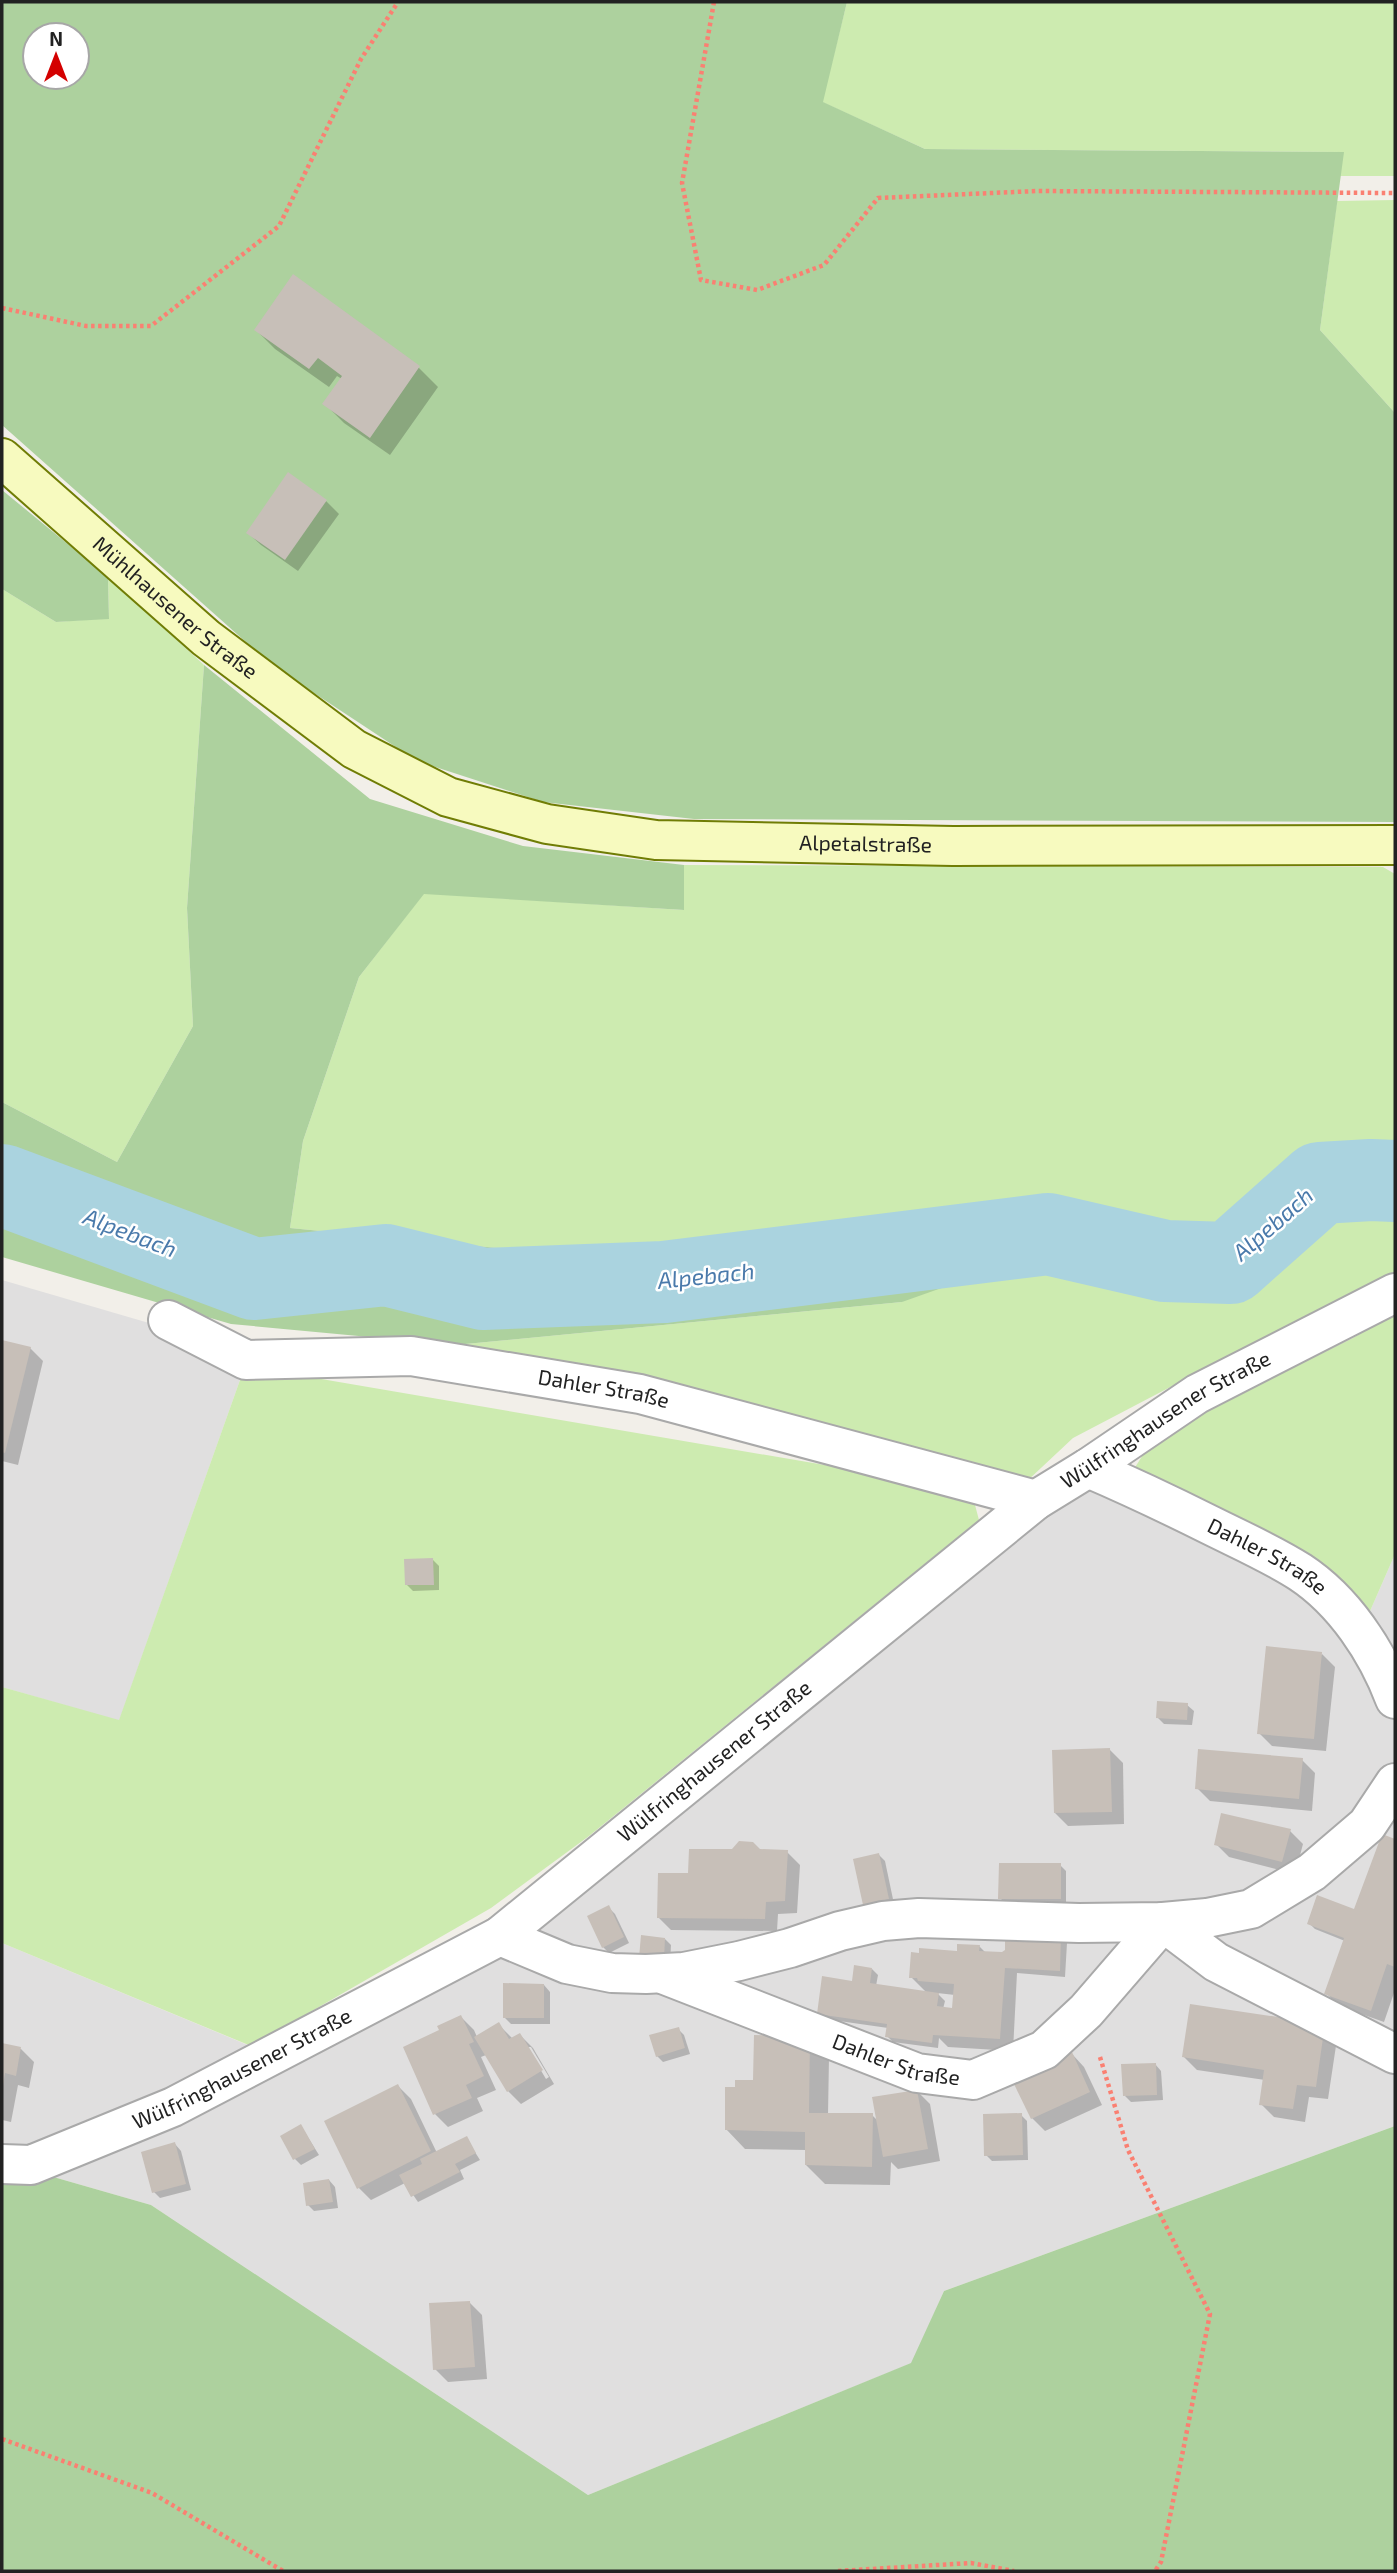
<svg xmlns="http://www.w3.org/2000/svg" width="1397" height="2573" font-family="'Exo 2',sans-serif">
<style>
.residential{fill:#e0dfdf}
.grass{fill:#cdebb0}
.forest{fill:#add19e;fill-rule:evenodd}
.shadow{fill:#0003;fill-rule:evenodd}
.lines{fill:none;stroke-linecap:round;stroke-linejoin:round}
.river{stroke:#aad3df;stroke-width:82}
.building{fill:#c7bfb8}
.street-casing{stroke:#a9a9a9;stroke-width:42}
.secondary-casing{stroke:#707d05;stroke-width:42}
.path{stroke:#fa8072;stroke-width:4.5;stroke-dasharray:3.5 3.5;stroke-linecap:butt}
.street{stroke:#fff;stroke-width:38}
.secondary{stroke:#f7fabf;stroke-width:38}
.labels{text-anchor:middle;stroke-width:5;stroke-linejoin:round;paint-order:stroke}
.street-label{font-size:21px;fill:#222;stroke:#fff}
.water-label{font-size:23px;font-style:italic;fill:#4a7aab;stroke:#fff}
</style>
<rect width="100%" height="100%" fill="#f2efe9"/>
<g class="residential">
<path d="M2,1280L166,1328L245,1366L119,1721L2,1687Z"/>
<path d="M1090,1478L1367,1618L1395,1554V2126L944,2291L912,2363L588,2495L151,2205L36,2172L2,2155V1943L284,2060L503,1941Z"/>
</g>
<g class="grass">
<path d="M847,2H1395V176H1340L1343,152L925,149L822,102Z"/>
<path d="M1395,200V413L1320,330L1337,201Z"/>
<path d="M108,577L204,665L187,908L193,1026L117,1162L2,1102V589L56,622L109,618Z"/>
<path d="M684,865L1383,867L1395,874V1274L1308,1315L1073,1438L1026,1482L455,1345L902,1302L954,1217L581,1256L290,1228L303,1141L359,977L424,893L683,910Z"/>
<path d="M1395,1313V1554L1367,1618L1134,1469L1146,1450L1199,1414L1353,1338Z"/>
<path d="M245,1366L971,1490L979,1520L589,1836L491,1908L251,2046L2,1943V1687L119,1720Z"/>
</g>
<g class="forest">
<path d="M2,2H847L823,102L925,149L1344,152L1320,330L1395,413V822L694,819L543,802L417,761L273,666L2,425ZM35,35H77V77H35Z"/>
<path d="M2,490L108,577L109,619L56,622L2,589Z"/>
<path d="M204,665L370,799L523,846L684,865V910L424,894L359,977L303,1141L290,1228L581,1256L954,1216L981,1274L902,1302L455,1345L231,1324L2,1257V1102L117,1162L193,1026L187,908Z"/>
<path d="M1395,2126V2571H2V2171L36,2172L151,2205L588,2495L911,2363L944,2291Z"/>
</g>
<g class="shadow">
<path d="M294,277L419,368L438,387L390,455L344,423L325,404L342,379L337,376L329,387L275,349L256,330Z"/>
<path d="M326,501L339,514L298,571L261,545L248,533Z"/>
<path d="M2,1342L30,1348L43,1361L18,1465L2,1461Z"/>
<path d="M433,1560L439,1566V1590L413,1591L407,1585Z"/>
<path d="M1322,1654L1335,1667L1326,1751L1272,1746L1259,1733Z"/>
<path d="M1187,1705L1194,1711L1192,1725L1164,1724L1158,1718Z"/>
<path d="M1110,1750L1123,1763L1124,1824L1068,1826L1055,1813Z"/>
<path d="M1302,1760L1315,1773L1312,1811L1210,1801L1197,1788Z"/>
<path d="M1290,1831L1303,1844L1295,1874L1229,1857L1216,1844Z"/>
<path d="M1383,1836L1395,1841V1990L1384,2022L1339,2006L1326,1993L1345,1941L1315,1929L1309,1923L1354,1911Z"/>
<path d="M759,1850L787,1852L800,1865L797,1913L778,1914L777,1931L671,1930L658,1917L689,1875L733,1851Z"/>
<path d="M879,1855L885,1861L894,1904L870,1910L864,1904Z"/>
<path d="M1060,1865L1066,1871V1905L1006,1904L1000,1898Z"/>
<path d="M609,1908L615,1914L629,1943L609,1953L603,1947Z"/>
<path d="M1061,1937L1067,1943L1065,1977L1017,1973L1013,2051L948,2047L939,2038L938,2048L893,2042L887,2036L888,2028L825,2019L818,2013L852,1983L872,1969L878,1975L876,1986L927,1993L911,1977L958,1953L979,1946L986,1953L1007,1955ZM937,1993L955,1995L954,2010L943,2009L945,2001Z"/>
<path d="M665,1939L671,1945L670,1964L647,1963Z"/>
<path d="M544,1985L550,1992V2024H511L504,2017Z"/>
<path d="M1192,2006L1337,2039L1328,2099L1309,2097L1305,2122L1274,2117L1261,2104L1265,2080L1197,2070L1184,2057Z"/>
<path d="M461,2017L474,2030L477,2037L498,2024L513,2039L520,2035L533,2048L554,2084L521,2104L508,2091L486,2055L481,2057L496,2090L477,2098L483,2111L448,2127L435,2114ZM527,2047H531L549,2077L546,2079Z"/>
<path d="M678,2029L684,2035L690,2054L663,2062L657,2056Z"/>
<path d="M755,2037L829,2057L828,2115H872L879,2122L917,2091L930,2104L940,2161L898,2169L891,2162L890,2185L825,2184L806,2165V2150L745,2149L726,2129L737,2089L755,2082Z"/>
<path d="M2,2045L21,2049L34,2062L29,2088L18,2085L11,2122L2,2120Z"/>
<path d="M1072,2054L1084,2067L1102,2105L1045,2131L1032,2118Z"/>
<path d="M1155,2064L1161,2071L1163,2100L1131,2102L1125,2096Z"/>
<path d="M398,2086L411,2099L437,2153L466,2138L480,2160L460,2170L464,2179L418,2202L405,2183L371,2200L358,2187Z"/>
<path d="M1021,2115L1027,2121L1028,2160L992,2161L986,2155Z"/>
<path d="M301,2126L319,2155L301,2165L295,2159Z"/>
<path d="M175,2144L181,2151L191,2190L160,2198L154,2192Z"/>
<path d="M329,2180L335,2187L338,2208L314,2211L308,2205Z"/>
<path d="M469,2302L482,2315L487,2379L448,2382L435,2369Z"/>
</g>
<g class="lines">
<path class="river" d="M2,1185L254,1279L386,1265L483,1289L664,1282L1048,1234L1165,1261L1230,1263L1320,1183L1371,1180L1395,1181"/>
</g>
<g class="building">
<path d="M293,274L420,366L370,438L322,404L342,376L318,358L309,369L254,330Z"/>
<path d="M288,472L327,500L285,560L246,533Z"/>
<path d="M2,1340L31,1347L5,1453L2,1452Z"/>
<path d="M433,1558L434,1585H405L404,1559Z"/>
<path d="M1266,1646L1322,1652L1314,1739L1257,1734Z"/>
<path d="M1157,1701L1188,1703L1187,1720L1156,1718Z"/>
<path d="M1110,1748L1112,1812L1054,1813L1052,1750Z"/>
<path d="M1198,1749L1303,1758L1299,1799L1195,1789Z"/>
<path d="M1221,1813L1291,1829L1282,1862L1214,1845Z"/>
<path d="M1382,1834L1395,1839V1967L1387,1964L1371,2011L1324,1994L1344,1938L1307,1924L1317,1895L1354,1909Z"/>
<path d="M739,1841L753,1842L760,1849L788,1850L785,1901L766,1902L765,1919L657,1918L658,1873H688L689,1849H732Z"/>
<path d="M879,1853L889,1899L863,1905L853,1859Z"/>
<path d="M999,1863H1061V1899H998Z"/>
<path d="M609,1905L624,1937L602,1948L587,1916Z"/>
<path d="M1005,1932L1061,1935L1060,1971L1005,1968L1000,2039L933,2035L932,2043L885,2037L887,2024L817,2014L822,1976L852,1981L854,1965L872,1968L870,1983L939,1993L937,2006L952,2008L954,1984L918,1981L917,1978H909L911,1952L919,1953V1948L957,1951V1944L980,1945L979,1951L1002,1952L1005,1950Z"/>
<path d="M641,1935L665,1938L664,1959L639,1958Z"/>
<path d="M503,1983L544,1984V2018H503Z"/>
<path d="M1190,2004L1325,2024L1316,2087L1297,2085L1293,2109L1259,2105L1264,2070L1182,2057Z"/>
<path d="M461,2015L474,2042L469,2044L484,2076L466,2085L472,2098L433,2115L403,2047L439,2030L437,2026Z"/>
<path d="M499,2022L509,2039L520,2033L543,2070L507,2092L474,2037Z"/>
<path d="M679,2027L685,2048L656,2057L649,2035Z"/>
<path d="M754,2035L810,2036L809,2113H873L872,2167L805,2165V2132L725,2130V2087H735V2080H753Z"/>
<path d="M2,2043L21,2047L16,2076L5,2073L3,2086Z"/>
<path d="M1072,2052L1090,2092L1031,2119L1012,2080Z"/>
<path d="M1156,2063L1157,2095L1123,2096L1121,2064Z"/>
<path d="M398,2084L431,2151L357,2189L324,2121Z"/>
<path d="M917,2090L928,2149L883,2157L872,2097Z"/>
<path d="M1022,2113L1023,2155L984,2156L983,2114Z"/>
<path d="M301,2124L315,2149L293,2160L280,2136Z"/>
<path d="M467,2136L476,2153L455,2164L460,2172L411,2197L399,2175L422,2164L420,2159Z"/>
<path d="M175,2142L186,2184L152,2193L141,2152Z"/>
<path d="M329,2179L333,2202L306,2206L303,2183Z"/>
<path d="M470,2301L475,2367L433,2370L429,2303Z"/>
</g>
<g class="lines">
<g class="street-casing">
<g id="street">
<path id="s1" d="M168,1320L246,1360L411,1356L640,1394L1036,1500"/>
<path id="s2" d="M1088,1468C1130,1486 1170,1505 1210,1525C1240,1540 1272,1554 1300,1572C1344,1601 1377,1651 1395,1699"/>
<path d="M1163,1922L1216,1962L1395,2054"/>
<path d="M500,1936L567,1964L612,1973L646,1974L684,1972L739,1961L790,1948L840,1931L883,1921L919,1918L1079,1923L1163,1922L1207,1918L1251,1909L1312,1872L1367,1825L1395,1783"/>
<path id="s3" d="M665,1975L917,2073L973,2080L1044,2050L1086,2011L1163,1922"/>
<path id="s4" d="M2,2164L31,2165L173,2107L500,1936L1036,1500L1088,1468L1197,1394L1395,1293"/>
</g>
</g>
<g class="secondary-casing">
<g id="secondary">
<path id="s5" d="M2,458L206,638L354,749L448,797L547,824L656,840L953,846L1395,845"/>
</g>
</g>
<g class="path">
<path d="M714,2L682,183L701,280L757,290L824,265L878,198L1037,191L1395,193"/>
<path d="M2,308L86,326H151L279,226L361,59L398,2"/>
<path d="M1100,2057L1128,2150L1210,2314L1161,2562L1155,2571"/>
<path d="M2,2439L152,2493L283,2571"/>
<path d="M838,2571L971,2563L1014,2571"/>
</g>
<use href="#street" class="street"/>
<use href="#secondary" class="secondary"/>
</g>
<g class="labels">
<g class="street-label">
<text dy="7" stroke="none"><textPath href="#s5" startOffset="229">Mühlhausener Straße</textPath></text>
<text dy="7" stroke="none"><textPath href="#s5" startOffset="985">Alpetalstraße</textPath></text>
<text dy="7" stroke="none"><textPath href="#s1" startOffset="448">Dahler Straße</textPath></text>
<text dy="7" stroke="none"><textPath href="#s4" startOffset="1395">Wülfringhausener Straße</textPath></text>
<text dy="7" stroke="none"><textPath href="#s2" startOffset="200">Dahler Straße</textPath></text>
<text dy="7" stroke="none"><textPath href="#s4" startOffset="828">Wülfringhausener Straße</textPath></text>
<text dy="7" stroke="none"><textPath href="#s3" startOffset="247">Dahler Straße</textPath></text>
<text dy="7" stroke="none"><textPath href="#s4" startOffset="261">Wülfringhausener Straße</textPath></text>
</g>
<g class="water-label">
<text transform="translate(1273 1224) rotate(-41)" y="8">Alpebach</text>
<text transform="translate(130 1233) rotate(21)" y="8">Alpebach</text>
<text transform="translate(706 1276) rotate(-6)" y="8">Alpebach</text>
</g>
</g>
<rect width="1397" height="2573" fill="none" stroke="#222222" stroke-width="7"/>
<g transform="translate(56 56)"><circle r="33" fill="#ffffff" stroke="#a7a7a7" stroke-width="2"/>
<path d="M0-5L12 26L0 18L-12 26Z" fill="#d40000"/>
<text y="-10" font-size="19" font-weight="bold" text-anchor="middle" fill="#222222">N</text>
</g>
</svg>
